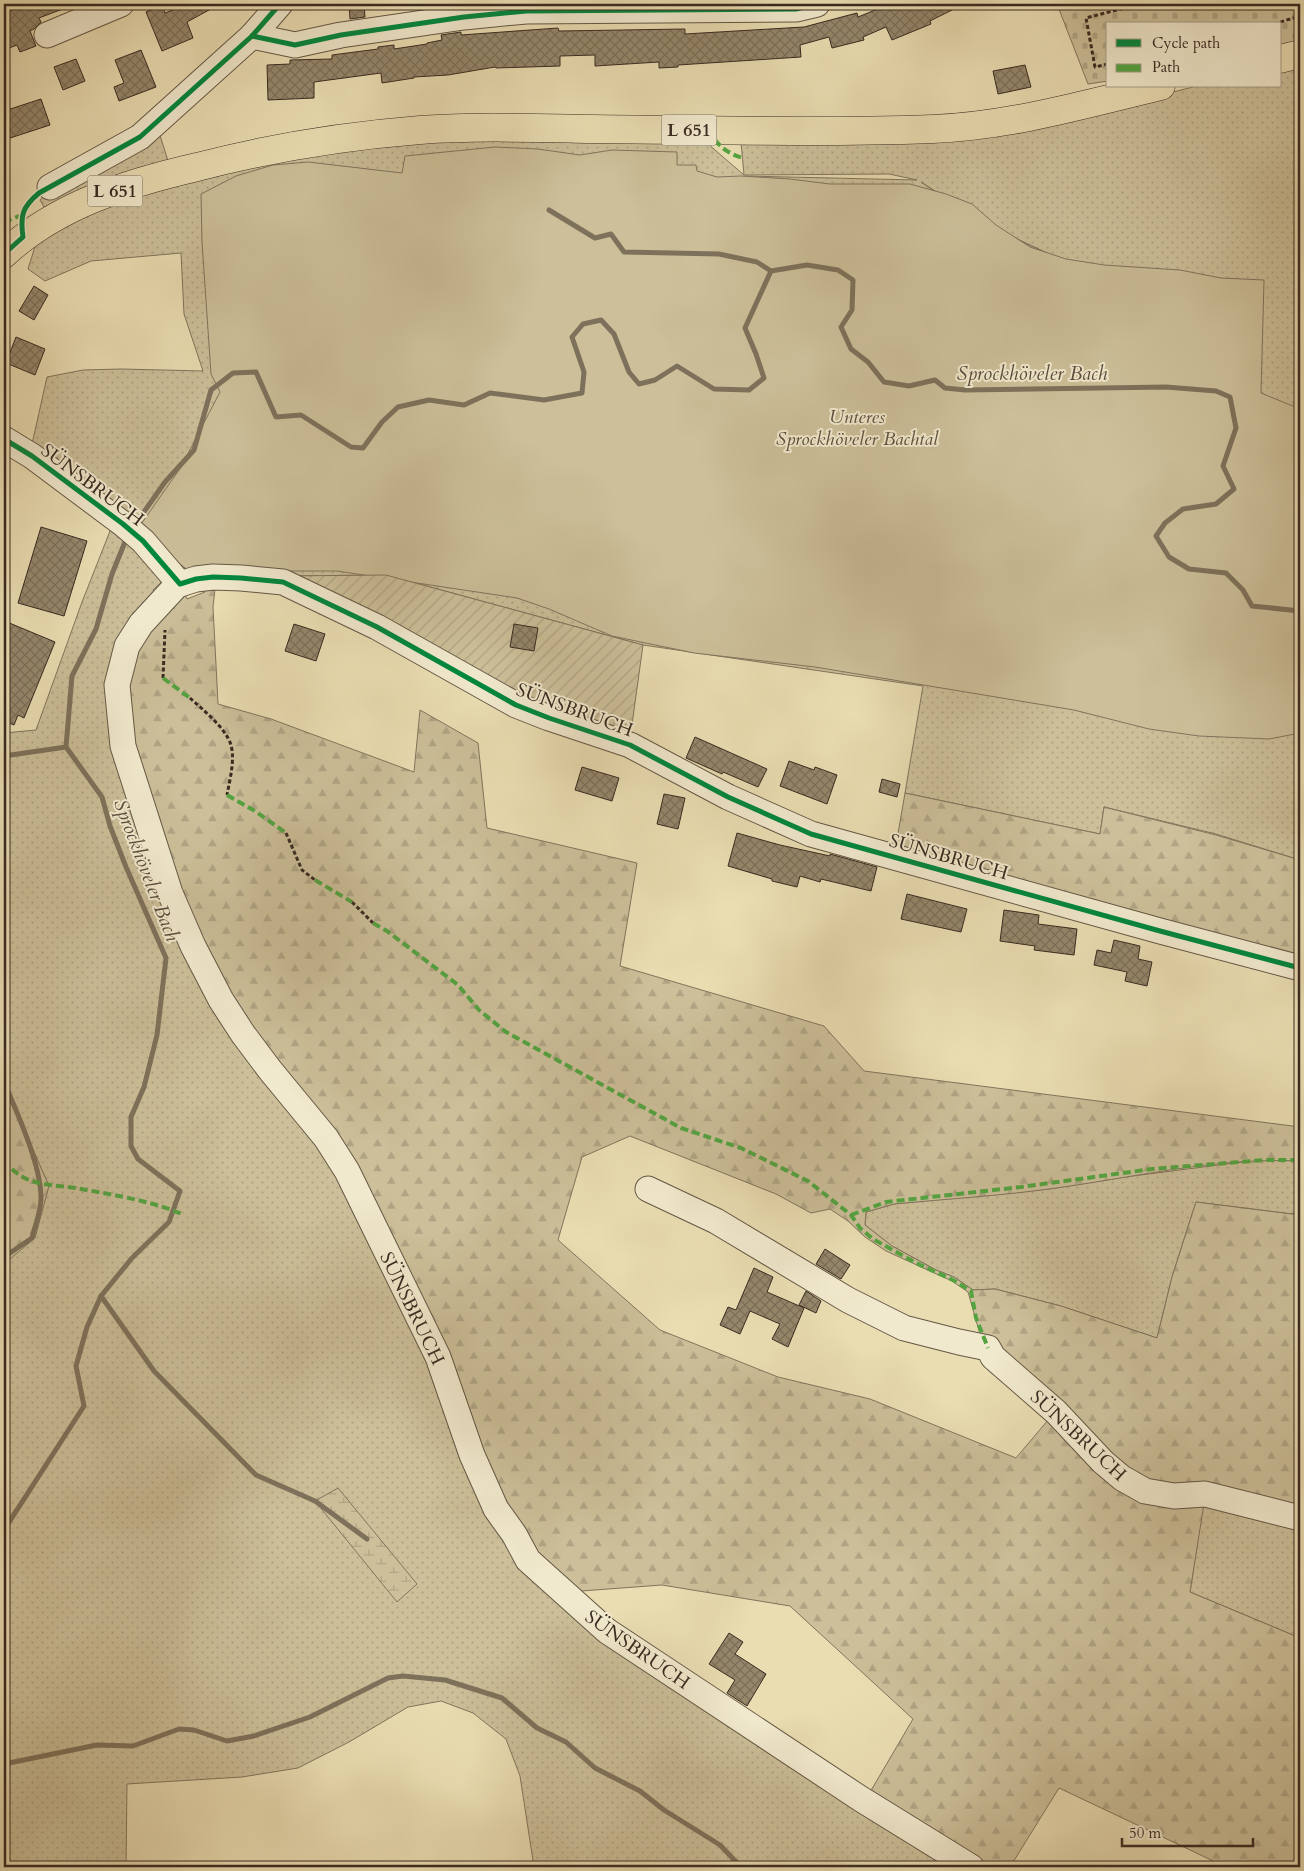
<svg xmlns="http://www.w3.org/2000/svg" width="1304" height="1871" font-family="Cardo,serif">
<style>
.grass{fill:url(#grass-dots);stroke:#82745d;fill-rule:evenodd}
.forest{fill:url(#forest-firs);stroke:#82745d;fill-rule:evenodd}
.wetland{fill:url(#wetland-marsh);stroke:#82745d}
.cemetery{fill:url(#cemetery-stones);stroke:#82745d}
.park{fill:#ccbf99;stroke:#82745d}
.garden{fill:url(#garden-furrows);stroke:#82745d}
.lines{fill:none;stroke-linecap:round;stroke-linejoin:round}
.stream{stroke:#7e715b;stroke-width:5}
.building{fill:url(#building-cross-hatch);stroke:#382a21}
.minor-casing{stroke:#645745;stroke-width:27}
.major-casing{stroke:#382a21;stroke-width:29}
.path{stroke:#382a21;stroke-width:3;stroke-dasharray:4 2.5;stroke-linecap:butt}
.minor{stroke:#f1e9cd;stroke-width:25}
.major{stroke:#eaddb2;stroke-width:28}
.quiet{stroke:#53a441;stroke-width:4;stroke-dasharray:8 4;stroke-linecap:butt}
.cycleway-casing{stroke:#f1e9cd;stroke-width:8}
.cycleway{stroke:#00873e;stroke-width:5}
.labels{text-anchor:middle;stroke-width:4;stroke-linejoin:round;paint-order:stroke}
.shield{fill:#f1e9cd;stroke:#706355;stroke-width:1}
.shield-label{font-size:18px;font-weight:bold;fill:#382a21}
.park-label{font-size:19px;font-style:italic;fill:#5d4f3f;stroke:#f1e9cd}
.street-label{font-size:19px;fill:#382a21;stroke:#f1e9cd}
.water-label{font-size:20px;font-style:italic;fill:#5b4d3e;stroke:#f1e9cd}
</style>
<defs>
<pattern id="grass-dots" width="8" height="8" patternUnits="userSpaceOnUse" patternTransform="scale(1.25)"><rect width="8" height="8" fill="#ccbf99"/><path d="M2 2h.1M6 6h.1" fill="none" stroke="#b0a484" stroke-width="1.8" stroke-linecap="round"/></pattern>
<pattern id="forest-firs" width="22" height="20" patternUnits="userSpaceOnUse" patternTransform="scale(1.25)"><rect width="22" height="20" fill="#ccbf99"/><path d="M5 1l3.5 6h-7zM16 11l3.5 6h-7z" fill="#b0a484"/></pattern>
<pattern id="wetland-marsh" width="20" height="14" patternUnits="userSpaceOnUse" patternTransform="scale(1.25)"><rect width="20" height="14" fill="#ccbf99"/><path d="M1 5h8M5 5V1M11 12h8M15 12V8" fill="none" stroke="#b0a484"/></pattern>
<pattern id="cemetery-stones" width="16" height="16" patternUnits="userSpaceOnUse" patternTransform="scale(1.25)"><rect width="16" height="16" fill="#ccbf99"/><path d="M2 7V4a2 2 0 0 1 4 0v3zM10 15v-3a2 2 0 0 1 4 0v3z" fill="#b0a484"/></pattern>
<pattern id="garden-furrows" width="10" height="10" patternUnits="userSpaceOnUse" patternTransform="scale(1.25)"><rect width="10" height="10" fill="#ccbf99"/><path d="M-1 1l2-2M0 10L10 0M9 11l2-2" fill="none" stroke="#b0a484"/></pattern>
<pattern id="building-cross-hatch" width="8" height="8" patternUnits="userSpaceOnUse" patternTransform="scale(1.25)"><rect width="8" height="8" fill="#95876c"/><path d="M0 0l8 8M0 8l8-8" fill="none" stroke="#7b6f58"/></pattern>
</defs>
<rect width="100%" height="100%" fill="#eaddb2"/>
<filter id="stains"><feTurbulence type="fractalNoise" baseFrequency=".004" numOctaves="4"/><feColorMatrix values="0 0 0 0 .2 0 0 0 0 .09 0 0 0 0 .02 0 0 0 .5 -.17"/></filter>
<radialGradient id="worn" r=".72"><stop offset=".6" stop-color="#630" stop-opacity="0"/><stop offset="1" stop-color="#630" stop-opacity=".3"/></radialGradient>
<g class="grass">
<path d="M1300,64V860L1216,834L1104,807L1100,834L905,793L923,686L643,645L386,575L282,576L189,572L30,453L47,377L83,370L121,369L203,371L184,314L181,253L91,261L45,281L28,269L38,237L74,218L175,181L347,148L491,136L701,142L708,144L744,175L741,142L1093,112L1197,86H1280V68ZM889,174L917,180L745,176V175ZM921,182L990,226L1047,253L989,227Z"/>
<path d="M157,126L169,164L44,207L40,200L45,195Z"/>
<path d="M114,521L167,577L153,590L158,597L314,1127L526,1562L966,1867H534L520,1776L506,1739L473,1713L441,1701L408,1707L349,1742L298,1768L242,1777L127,1784L126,1867H4V1264L49,1186L4,1084V733L36,730L82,602Z"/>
<path d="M1265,1159L1300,1161V1215L1196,1202L1172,1277L1157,1338L1061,1306L995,1289L973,1290L954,1277L936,1270L892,1246L865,1225L866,1212L894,1204L1049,1189L1125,1177Z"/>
<path d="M1204,1498L1300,1523V1638L1190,1592Z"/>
</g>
<g class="forest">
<path d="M216,580L213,607L218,704L271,719L414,772L420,710L478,743L487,828L637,863L620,966L824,1026L864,1071L1300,1127V1161C1216,1157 1132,1178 1049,1189C998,1196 946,1199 894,1204L866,1212L865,1225L892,1246L936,1270L954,1277L973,1290L995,1289L1061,1306L1157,1338L1172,1277L1196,1202L1300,1215V1513L1206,1491L1190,1592L1300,1638V1867H1226L1059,1788L1010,1867H973L866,1799L913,1719L790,1606L662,1585L568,1592L531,1558L428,1326L273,1067L197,945L128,747L130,651L183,590L187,599L205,592L202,583ZM630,1136L776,1194L811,1213L830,1209L848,1221L865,1237L886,1251L952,1281L968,1292L983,1345L1054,1413L1016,1458L870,1399L778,1377L660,1330L558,1240L582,1157Z"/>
<path d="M905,793L1100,834L1104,807L1216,835L1300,860V966L895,851Z"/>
<path d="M4,1084L49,1186L35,1238L4,1264Z"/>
</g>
<path class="wetland" d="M338,1488L417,1584L397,1602L315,1501Z"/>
<path class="cemetery" d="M1057,4H1300V43L1280,48V24H1108V81L1088,84Z"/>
<path class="park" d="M495,147L538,149L580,155L612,150L677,152V165H696L697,171L717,177L741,176L790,179L830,184H910L946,194L972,204L996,225L1030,247L1066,259L1104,265L1180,270L1221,278L1264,280L1261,393L1300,409V733L1269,739L1199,736L1149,729L1074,710L815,667L694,653L612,636L549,609L517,598L337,571H189L137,530L181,467L220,392L211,374L202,242L201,194L236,176L273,165L308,162L402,173L405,156Z"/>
<path class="garden" d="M386,575L643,645L630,739L474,676L282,576Z"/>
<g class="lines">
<g class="stream">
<path d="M549,210L595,238L611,234L624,252L719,254L757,262L771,271"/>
<path d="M134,526L165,482L194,450L211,390L233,373L256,372L276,417L301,415L351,447L363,448L382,422L398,407L429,400L464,405L490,393L544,400L582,393L584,372L572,337L583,324L601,320L614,334L629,372L639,384L655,380L677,366L714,389L749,390L764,378L756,354L745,328L771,271L807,265L838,270L853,280L852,310L841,327L851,349L868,362L884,382L909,386L935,380L945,388L965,390L1166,387L1216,391L1230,397L1236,428L1223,466L1234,489L1216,504L1183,509L1165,523L1156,536L1169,557L1189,569L1226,573L1243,590L1252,606L1300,611"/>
<path d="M4,756L66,747"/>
<path d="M4,1082C17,1112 40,1163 41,1196C42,1209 35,1225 32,1238L4,1257"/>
<path d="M101,1296L154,1371L256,1475L315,1501L367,1539"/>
<path d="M4,1530L84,1406L76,1366L87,1327L101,1296L132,1258L169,1222L180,1191L138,1159L131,1146V1117L144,1087L157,1035L166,958L126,867L110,826L102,797L66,747L72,676L96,629L112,574L127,537"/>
<path d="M4,1764L97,1745L133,1746L179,1729L194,1730L227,1741L254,1736L310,1717L388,1678L403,1676L445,1680L502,1698L537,1728L566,1742L595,1768L640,1791L664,1810L720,1845L741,1867"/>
</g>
</g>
<g class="building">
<path d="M26,4L73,5L39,18L41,22L34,29L30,31L36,46L20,52L17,45L4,50V13Z"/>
<path d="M188,4H220L187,22L193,38L162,51L146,12L162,5L165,13Z"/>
<path d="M349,4H364L365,17L350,19Z"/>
<path d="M890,4H964L930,21L931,24L892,40L886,27L863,37L864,40L832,48L829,37L800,45L801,57L678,65V67L659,68V62L595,66V55L560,56V66L496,68L495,67L448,75L414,77V78L382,83L381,73L314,82V98L268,100L267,65L290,64V60L332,59V55L378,49V47L394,45V49L427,44V43L442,40L441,35L461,32V35L558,28L559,31L685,29V34L804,27L857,13L858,17Z"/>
<path d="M141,50L156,87L119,101L114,87L124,83L115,60Z"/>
<path d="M76,59L85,81L63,90L54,67Z"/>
<path d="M1025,65L1031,87L998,94L993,71Z"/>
<path d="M41,99L50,125L4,140V111Z"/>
<path d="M34,286L48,295L34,320L19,311Z"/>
<path d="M16,337L45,349L35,375L6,363Z"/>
<path d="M41,527L87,541L64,616L18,603Z"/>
<path d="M7,622L55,642L24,718L18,715L14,725L4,721V630Z"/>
<path d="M294,624L325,634L316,661L285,651Z"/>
<path d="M514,624L538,628L534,651L510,647Z"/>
<path d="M695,737L767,769L758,787L723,772L722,774L686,758Z"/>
<path d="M789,761L814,770L815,767L837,775L827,804L780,786Z"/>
<path d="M582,767L619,778L612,801L575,790Z"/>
<path d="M882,779L900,784L897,797L879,792Z"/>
<path d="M664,794L685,798L678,829L657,824Z"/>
<path d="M737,833L780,845L830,856V854L877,867L871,891L821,879L820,882L800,876L797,887L772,881V879L728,866Z"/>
<path d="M907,894L967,909L961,932L901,919Z"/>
<path d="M1004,910L1039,915L1038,924L1077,929L1074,955L1034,950L1035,946L1000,941Z"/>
<path d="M1114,940L1140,946L1138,959L1152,962L1147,986L1125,981L1127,972L1094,965L1097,950L1111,953Z"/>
<path d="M825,1249L850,1265L841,1279L816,1264Z"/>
<path d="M754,1268L773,1277L767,1292L804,1308L788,1347L772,1339L780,1324L750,1311L740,1334L720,1325L728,1307L736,1310Z"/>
<path d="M806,1291L821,1301L816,1313L799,1305Z"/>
<path d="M729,1633L743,1642L735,1654L766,1674L747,1706L727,1693L735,1680L709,1664Z"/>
</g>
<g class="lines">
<g class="minor-casing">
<g id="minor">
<path d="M47,35L121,4"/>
<path d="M252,36L295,45L341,35L464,17L526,11L796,9L817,4"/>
<path d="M50,187L140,137L252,36L280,4"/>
<path d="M4,439L32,456L123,524L143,541L180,584"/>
<path d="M648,1189L716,1221L848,1300L904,1328L959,1342L988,1348L993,1357L1056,1412L1103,1462L1122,1478L1145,1491L1174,1496L1205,1494L1300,1518"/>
<path d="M971,1867L861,1799L607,1631L528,1560L514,1534L496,1509L472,1455L438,1357L347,1171L326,1138L270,1070L243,1034L221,1000L193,946L170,893L123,746L117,685L127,646L141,624L177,585L196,579L213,577L241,578L283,582L377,627L516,705L549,718L630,745L728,797L811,834L1160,931L1300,968"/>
</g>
</g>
<g class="major-casing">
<g id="major">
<path d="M1280,59L1300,54"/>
<path d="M4,254C57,205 128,183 197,167C270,148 344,136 420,130C477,126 535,128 593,129C706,130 820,133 933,129C1010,126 1086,104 1161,86"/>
</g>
</g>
<g class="path">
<path d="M1274,24L1300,16"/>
<path d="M1108,64L1095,67L1086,18L1140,4"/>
<path d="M163,678L165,630"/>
<path d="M190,698C202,709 226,728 231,745C235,760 230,779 227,795"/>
<path d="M286,833L302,870L315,880"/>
<path d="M352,902L373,923"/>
</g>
<use href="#minor" class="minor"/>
<use href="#major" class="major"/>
<g class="quiet">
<path d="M708,130C717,144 725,153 743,158"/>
<path d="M4,222L22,215"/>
<path d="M163,678L190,698"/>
<path d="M227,795L255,811L286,833"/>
<path d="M315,880L352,902"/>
<path d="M373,923L387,931L458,985L479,1010L506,1032L681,1128L741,1148L808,1181L851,1215L860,1228L873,1239L916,1263L953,1280L971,1291L976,1318L988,1348"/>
<path d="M4,1160C11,1170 23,1179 35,1182C50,1186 66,1186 81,1189C115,1195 151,1201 182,1214"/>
<path d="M851,1215L886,1202L1021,1187L1152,1169L1265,1160H1300"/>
</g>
<g class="cycleway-casing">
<g id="cycleway">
<path d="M252,36L295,45L341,35L464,17L526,11L796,9L817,4"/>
<path d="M4,254L23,237C20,216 22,207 39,193L140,137L252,36L280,4"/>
<path d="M4,439L32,456L123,524L143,541L180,584L196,579L213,577L241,578L283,582L377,627L516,705L549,718L630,745L728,797L811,834L1160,931L1300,968"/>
</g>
</g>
<use href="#cycleway" class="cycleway"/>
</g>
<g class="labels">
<g class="shield">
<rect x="661.5" y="114.5" width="55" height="31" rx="4"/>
<rect x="87.5" y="175.5" width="55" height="31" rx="4"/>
</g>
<g class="shield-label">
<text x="689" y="136">L 651</text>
<text x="115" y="197">L 651</text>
</g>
<g class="park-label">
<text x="857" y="423">Unteres<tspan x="857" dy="22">Sprockhöveler Bachtal</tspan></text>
</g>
<g class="street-label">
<text transform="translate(93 484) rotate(37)" y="7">SÜNSBRUCH</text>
<text transform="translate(575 709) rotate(20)" y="7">SÜNSBRUCH</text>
<text transform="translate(949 856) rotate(16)" y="7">SÜNSBRUCH</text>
<text transform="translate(413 1308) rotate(64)" y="7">SÜNSBRUCH</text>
<text transform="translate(1079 1435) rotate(43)" y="7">SÜNSBRUCH</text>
<text transform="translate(638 1649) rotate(35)" y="7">SÜNSBRUCH</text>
</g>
<g class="water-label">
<text x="1032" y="380">Sprockhöveler Bach</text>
<text transform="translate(147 870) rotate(69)" y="7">Sprockhöveler Bach</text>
</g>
</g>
<rect width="1304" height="1871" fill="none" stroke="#eaddb2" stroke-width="20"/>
<rect x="5" y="5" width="1294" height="1861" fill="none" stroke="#382a21" stroke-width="2.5"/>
<rect x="10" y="10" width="1284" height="1851" fill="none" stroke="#382a21"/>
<rect x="1106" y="22" width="175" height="65" fill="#f1e9cd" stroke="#a79d88"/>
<rect x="1116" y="39" width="25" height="8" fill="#00873e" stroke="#a79d88"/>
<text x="1152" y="48" font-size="15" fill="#382a21">Cycle path</text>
<rect x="1116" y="64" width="25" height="8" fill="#53a441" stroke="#a79d88"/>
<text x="1152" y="72" font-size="15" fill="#382a21">Path</text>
<path d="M1122 1838v8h131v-8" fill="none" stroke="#382a21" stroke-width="2.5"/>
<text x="1129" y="1838" font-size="15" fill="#382a21" stroke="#f1e9cd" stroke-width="4" paint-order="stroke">50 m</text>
<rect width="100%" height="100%" filter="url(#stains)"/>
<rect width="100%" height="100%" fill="url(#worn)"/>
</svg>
